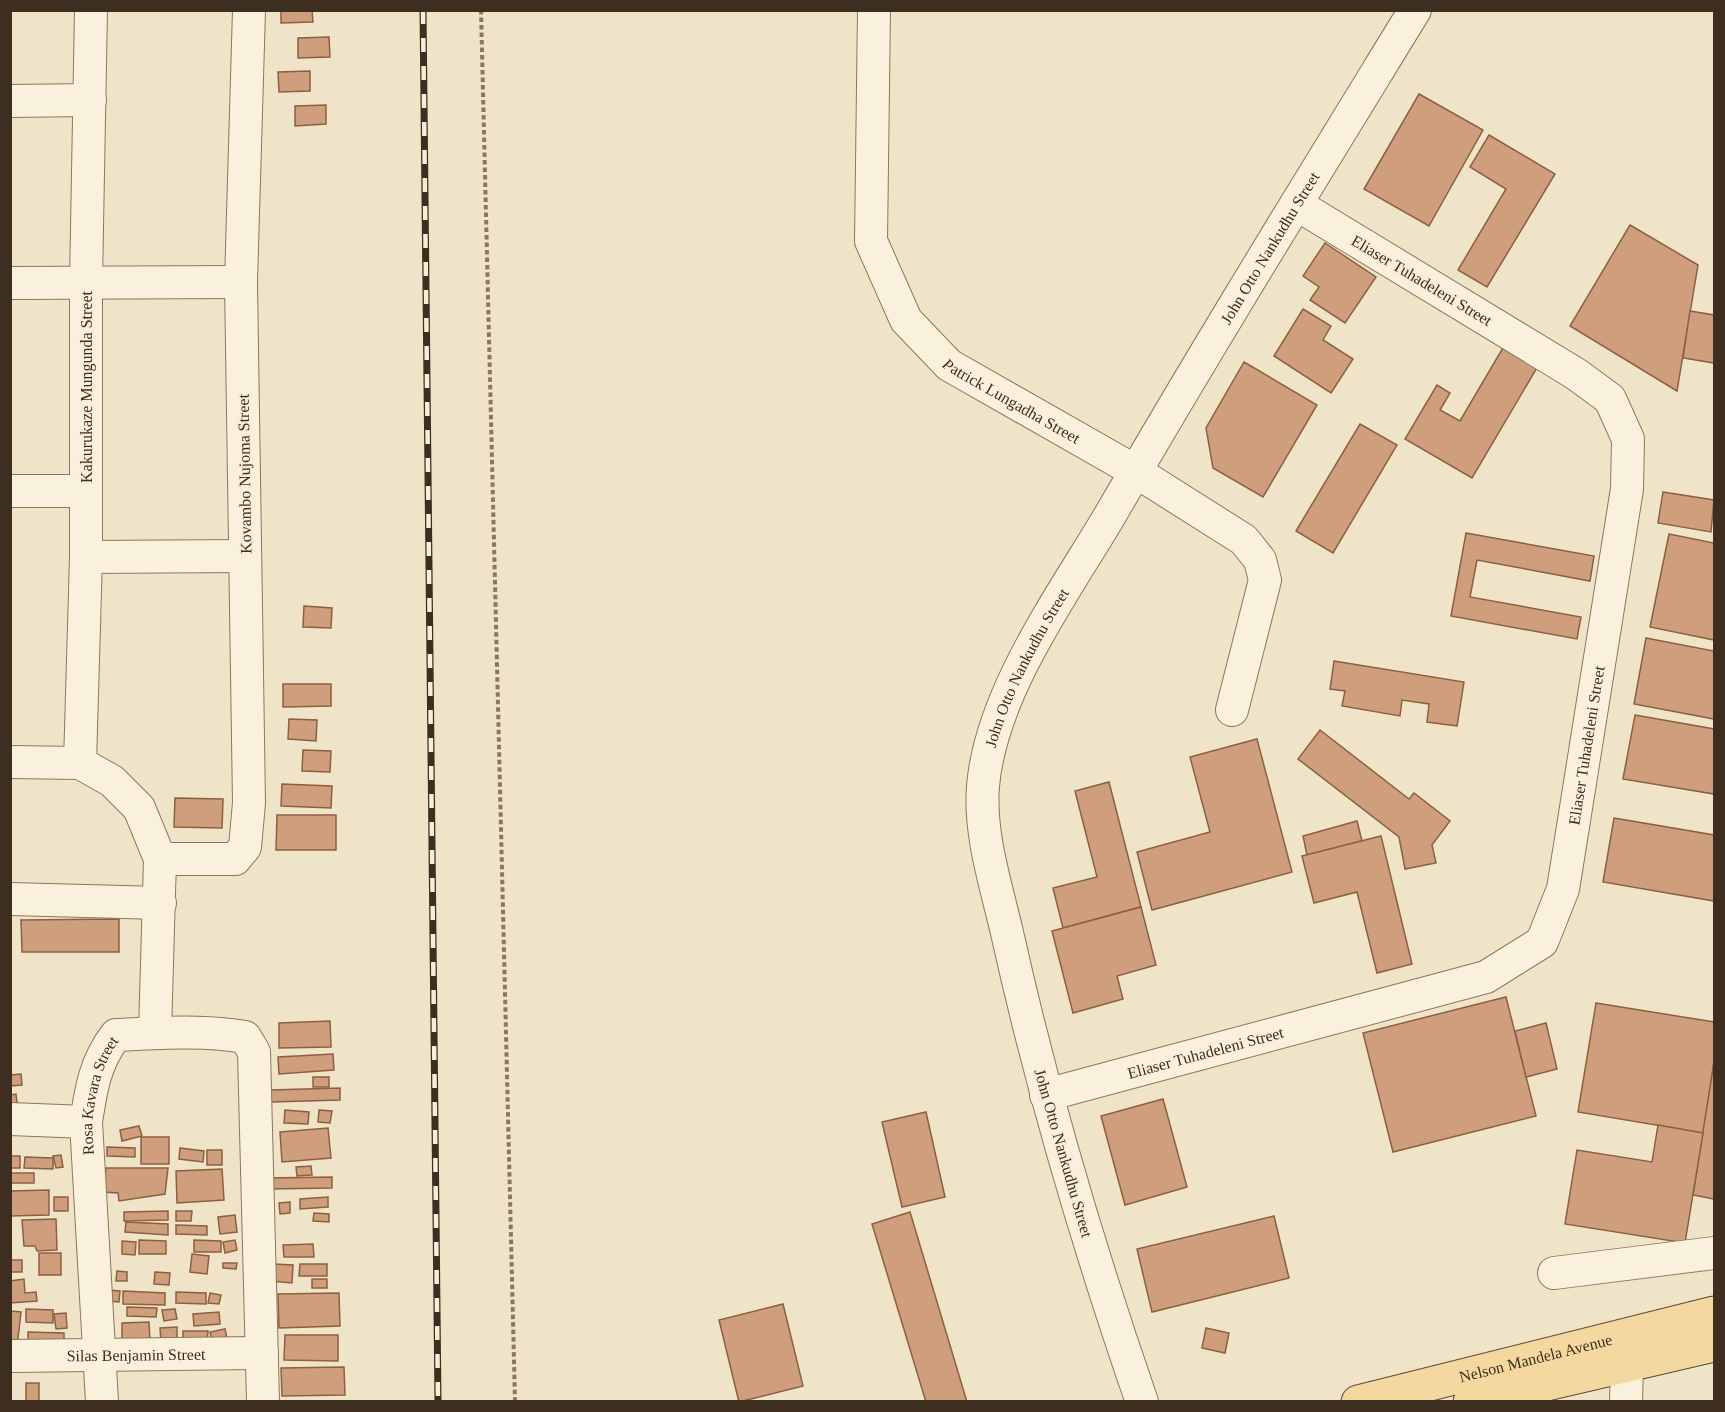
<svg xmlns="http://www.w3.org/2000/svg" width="1725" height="1412" font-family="'Times New Roman',serif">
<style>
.building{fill:#cf9f7d;stroke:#8d5f41;stroke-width:1.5}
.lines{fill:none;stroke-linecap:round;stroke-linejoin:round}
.minor-casing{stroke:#8d765c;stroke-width:34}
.major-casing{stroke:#5b4430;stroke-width:35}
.path{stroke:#8d765c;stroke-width:4;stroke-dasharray:4.5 3;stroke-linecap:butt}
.minor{stroke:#faf1dc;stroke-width:32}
.major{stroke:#f3d9a0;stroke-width:33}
.rail-casing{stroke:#3d2e20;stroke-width:7}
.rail{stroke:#f7eed8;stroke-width:4.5;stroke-dasharray:14;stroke-linecap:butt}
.labels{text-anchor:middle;stroke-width:4.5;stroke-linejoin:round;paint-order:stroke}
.street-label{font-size:16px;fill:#3d2e20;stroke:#f7eed8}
</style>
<rect width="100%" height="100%" fill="#f0e4c8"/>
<g class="building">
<path d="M281,10H312L313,22L281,23Z"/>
<path d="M329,37L330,57L298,58V38Z"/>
<path d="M310,71V91L279,92L278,72Z"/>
<path d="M1419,94L1483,130L1429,226L1364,189Z"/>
<path d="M326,105V124L295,126V106Z"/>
<path d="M1489,135L1555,174L1487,287L1458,270L1506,189L1470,167Z"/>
<path d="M1630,225L1698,265L1677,391L1570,326Z"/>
<path d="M1325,243L1376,277L1345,323L1310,300L1319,287L1303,276Z"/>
<path d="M1303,309L1331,326L1323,340L1353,359L1331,393L1274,356Z"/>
<path d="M1690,311L1714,315V363L1683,358Z"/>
<path d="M1504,346L1538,366L1472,478L1405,439L1437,385L1450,393L1440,410L1460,421Z"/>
<path d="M1244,362L1317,405L1263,497L1213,468L1206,428Z"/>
<path d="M1360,424L1397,445L1333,553L1296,531Z"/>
<path d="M1663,492L1714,500L1711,532L1658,523Z"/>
<path d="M1466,533L1594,556L1590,581L1477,560L1470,597L1581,617L1577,639L1451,616Z"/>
<path d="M1669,534L1714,543V640L1650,627Z"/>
<path d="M304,606L332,608L331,628L303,627Z"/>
<path d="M1646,638L1714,651V719L1634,704Z"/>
<path d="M1334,661L1464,682L1457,726L1427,722L1429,704L1402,700L1400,716L1342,706L1345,691L1330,689Z"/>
<path d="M283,684H331V706L283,707Z"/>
<path d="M1635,715L1714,729V794L1623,779Z"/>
<path d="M289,719L317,720L316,741L288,739Z"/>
<path d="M1320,730L1409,799L1414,793L1450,821L1432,845L1436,863L1405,869L1399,837L1298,759Z"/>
<path d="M1257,739L1292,872L1152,910L1137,852L1210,832L1190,757Z"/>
<path d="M303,750L331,751L330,772L302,771Z"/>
<path d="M1109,782L1141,907L1063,928L1053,888L1097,877L1075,791Z"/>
<path d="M282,784L332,786L331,808L281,806Z"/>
<path d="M175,798L223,799L222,828L174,827Z"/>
<path d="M277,815H336V850H276Z"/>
<path d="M1614,818L1714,835V901L1603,882Z"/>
<path d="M1357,821L1362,841L1307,855L1303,836Z"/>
<path d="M1381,836L1412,964L1377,973L1357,892L1314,903L1302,856Z"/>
<path d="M1141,907L1156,965L1117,976L1123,999L1073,1013L1052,931Z"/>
<path d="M119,919V952H22L21,920Z"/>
<path d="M1506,997L1536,1116L1393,1152L1363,1033Z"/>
<path d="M1596,1003L1714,1022V1062L1703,1133L1578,1112Z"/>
<path d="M330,1021L331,1047L279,1048V1023Z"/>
<path d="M1546,1023L1557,1069L1526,1077L1515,1031Z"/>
<path d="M333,1054L334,1070L279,1074L278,1057Z"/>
<path d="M1714,1062V1199L1693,1195Z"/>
<path d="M21,1074L22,1085L10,1086V1075Z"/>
<rect x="313" y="1077" width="16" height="10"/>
<path d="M340,1088V1100L271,1102L270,1090Z"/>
<path d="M16,1094L17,1103L10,1104V1095Z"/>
<path d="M1163,1099L1187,1187L1125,1205L1101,1116Z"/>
<path d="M285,1110L309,1112L308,1124L284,1123Z"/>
<path d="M319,1110L332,1111L330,1123L318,1122Z"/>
<path d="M926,1112L945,1197L902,1207L882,1122Z"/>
<path d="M1658,1125L1703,1133L1685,1243L1565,1224L1577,1150L1652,1162Z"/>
<path d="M139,1126L142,1136L122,1141L120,1130Z"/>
<path d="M328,1128L331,1158L282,1162L280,1132Z"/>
<rect x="141" y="1137" width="28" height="27"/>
<path d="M107,1147L135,1148V1157L107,1156Z"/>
<path d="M180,1148L204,1151L203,1162L179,1159Z"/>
<rect x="207" y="1150" width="15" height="15"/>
<path d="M61,1155L63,1167L56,1168L53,1156Z"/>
<path d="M11,1156H20V1168H10Z"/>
<path d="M25,1157L53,1158V1169L24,1168Z"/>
<path d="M311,1166L312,1175L297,1176L296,1167Z"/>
<path d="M106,1168H168L165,1194L119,1201L118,1193L103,1192Z"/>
<path d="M222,1169L224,1200L177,1203L176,1171Z"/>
<rect x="10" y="1173" width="24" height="10"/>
<path d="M332,1177V1188L269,1189L268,1178Z"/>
<path d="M49,1190V1215L10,1216V1191Z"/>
<rect x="54" y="1197" width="14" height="14"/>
<path d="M328,1197V1207L300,1209V1199Z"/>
<path d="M290,1202V1213L280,1214L279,1203Z"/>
<path d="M168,1211V1220L124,1221V1212Z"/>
<path d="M176,1211H192L191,1221H176Z"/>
<path d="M910,1212L967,1402H926L872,1224Z"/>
<path d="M314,1213L329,1214V1222L313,1221Z"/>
<path d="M235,1215L237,1232L220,1234L218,1217Z"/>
<path d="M1274,1216L1289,1278L1152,1312L1137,1249Z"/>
<path d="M56,1219L57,1250L37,1251L35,1246H24L22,1220Z"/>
<path d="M126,1222L168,1224V1235L125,1232Z"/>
<path d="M176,1225L207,1226V1235L176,1234Z"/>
<path d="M139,1240L166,1241V1254H139Z"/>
<path d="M194,1240L221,1241V1252H194Z"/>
<path d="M235,1240L237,1250L225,1253L223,1242Z"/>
<path d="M122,1241L136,1242L135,1255L122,1254Z"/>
<path d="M313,1244L314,1257H284L283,1245Z"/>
<rect x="39" y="1253" width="22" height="22"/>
<path d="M192,1254L209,1256L207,1274L190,1272Z"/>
<rect x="10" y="1260" width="12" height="12"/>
<path d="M223,1263H237L236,1269L223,1268Z"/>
<path d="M274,1264L293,1265L292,1283L272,1281Z"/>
<path d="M300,1264H327V1276H299Z"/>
<path d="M117,1271L127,1272V1281H116Z"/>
<path d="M155,1272L170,1273L169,1285L154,1284Z"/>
<path d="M24,1279L25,1293L36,1292L37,1301L10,1303V1281Z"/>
<rect x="312" y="1279" width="15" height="9"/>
<path d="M108,1290L120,1291L119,1302L108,1301Z"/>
<path d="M123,1291L165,1293V1305L123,1304Z"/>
<path d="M176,1292L206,1293V1304L176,1303Z"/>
<path d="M210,1293L221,1295L219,1304L208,1303Z"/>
<path d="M339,1293L340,1326L279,1328L278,1294Z"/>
<path d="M783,1304L803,1386L739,1402L719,1320Z"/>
<path d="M127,1307L157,1308L156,1317L127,1316Z"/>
<path d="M26,1309L53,1310V1323L26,1322Z"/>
<path d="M175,1309L177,1319L164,1321L162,1310Z"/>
<path d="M10,1311L21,1312L17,1347L10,1346Z"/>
<path d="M219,1312L220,1324L194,1326L193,1314Z"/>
<path d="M66,1313L67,1328L56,1329L54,1314Z"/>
<path d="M149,1322L150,1341L122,1342V1323Z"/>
<path d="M177,1327V1342L161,1343L160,1328Z"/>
<path d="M1206,1328L1229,1333L1225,1353L1202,1348Z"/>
<path d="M225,1329L227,1338L212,1341L210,1332Z"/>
<path d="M183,1331H208L207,1343L183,1342Z"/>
<path d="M28,1332L64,1333V1346H28Z"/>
<path d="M285,1335H338V1361L284,1360Z"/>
<path d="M344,1367L345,1395L282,1396L281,1368Z"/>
<rect x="26" y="1383" width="13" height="19"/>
</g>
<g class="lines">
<g class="minor-casing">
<g id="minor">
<path id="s1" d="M874,10L871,241L906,320L949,365L1135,471L1244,540L1260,560L1265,580L1232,710"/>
<path d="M10,101L90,100"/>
<path d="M10,283L241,282"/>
<path d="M10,491H86"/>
<path d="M86,557L245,556"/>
<path d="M10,762L80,763L112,781L139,808L160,859L155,1033"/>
<path d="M80,763L86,557V282L91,10"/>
<path d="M160,859H235L245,847L249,803L241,282L249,10"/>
<path d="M10,899L160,903"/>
<path id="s2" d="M1046,1095L1486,977L1542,942L1563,889L1627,489L1628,439L1610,399L1576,374L1296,204"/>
<path d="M10,1119L86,1122"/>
<path d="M1554,1273L1714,1253"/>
<path id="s3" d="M10,1356L262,1353"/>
<path id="s4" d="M102,1402L86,1122C91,1089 95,1062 116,1035C159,1033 203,1030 245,1037L254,1052L263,1402"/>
<path id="s5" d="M1142,1402C1089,1249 1043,1094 1008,937C997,888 979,836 983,786C991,693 1062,596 1109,517C1208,346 1312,178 1415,10"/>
<path d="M1626,1402L1627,1365"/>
</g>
</g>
<g class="major-casing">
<g id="major">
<path id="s6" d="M1358,1402L1714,1313"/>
<path d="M1470,1402L1714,1345"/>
</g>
</g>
<path class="path" d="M481,10L515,1402"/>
<use href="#minor" class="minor"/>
<use href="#major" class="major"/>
<g class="rail-casing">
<path id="rail" d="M423,10L438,1402"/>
</g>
<use href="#rail" class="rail"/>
</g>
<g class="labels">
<g class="street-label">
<text dy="6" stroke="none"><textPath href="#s5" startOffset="1251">John Otto Nankudhu Street</textPath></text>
<text transform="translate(1422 280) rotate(31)" y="6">Eliaser Tuhadeleni Street</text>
<text transform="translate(86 387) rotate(-90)" y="6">Kakurukaze Mungunda Street</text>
<text dy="6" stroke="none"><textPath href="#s1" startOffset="452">Patrick Lungadha Street</textPath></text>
<text transform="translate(244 474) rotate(-91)" y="6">Kovambo Nujoma Street</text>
<text dy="6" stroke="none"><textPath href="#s5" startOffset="765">John Otto Nankudhu Street</textPath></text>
<text dy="6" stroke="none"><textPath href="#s2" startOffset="724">Eliaser Tuhadeleni Street</textPath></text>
<text dy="6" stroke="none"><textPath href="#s2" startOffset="165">Eliaser Tuhadeleni Street</textPath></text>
<text dy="6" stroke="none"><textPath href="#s4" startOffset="309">Rosa Kavara Street</textPath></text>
<text transform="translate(1064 1153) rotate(74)" y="6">John Otto Nankudhu Street</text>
<text dy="6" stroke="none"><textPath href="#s3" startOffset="126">Silas Benjamin Street</textPath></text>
<text dy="6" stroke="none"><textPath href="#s6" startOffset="183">Nelson Mandela Avenue</textPath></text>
</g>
</g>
<rect width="1725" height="1412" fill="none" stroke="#3d2e20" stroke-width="24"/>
</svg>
